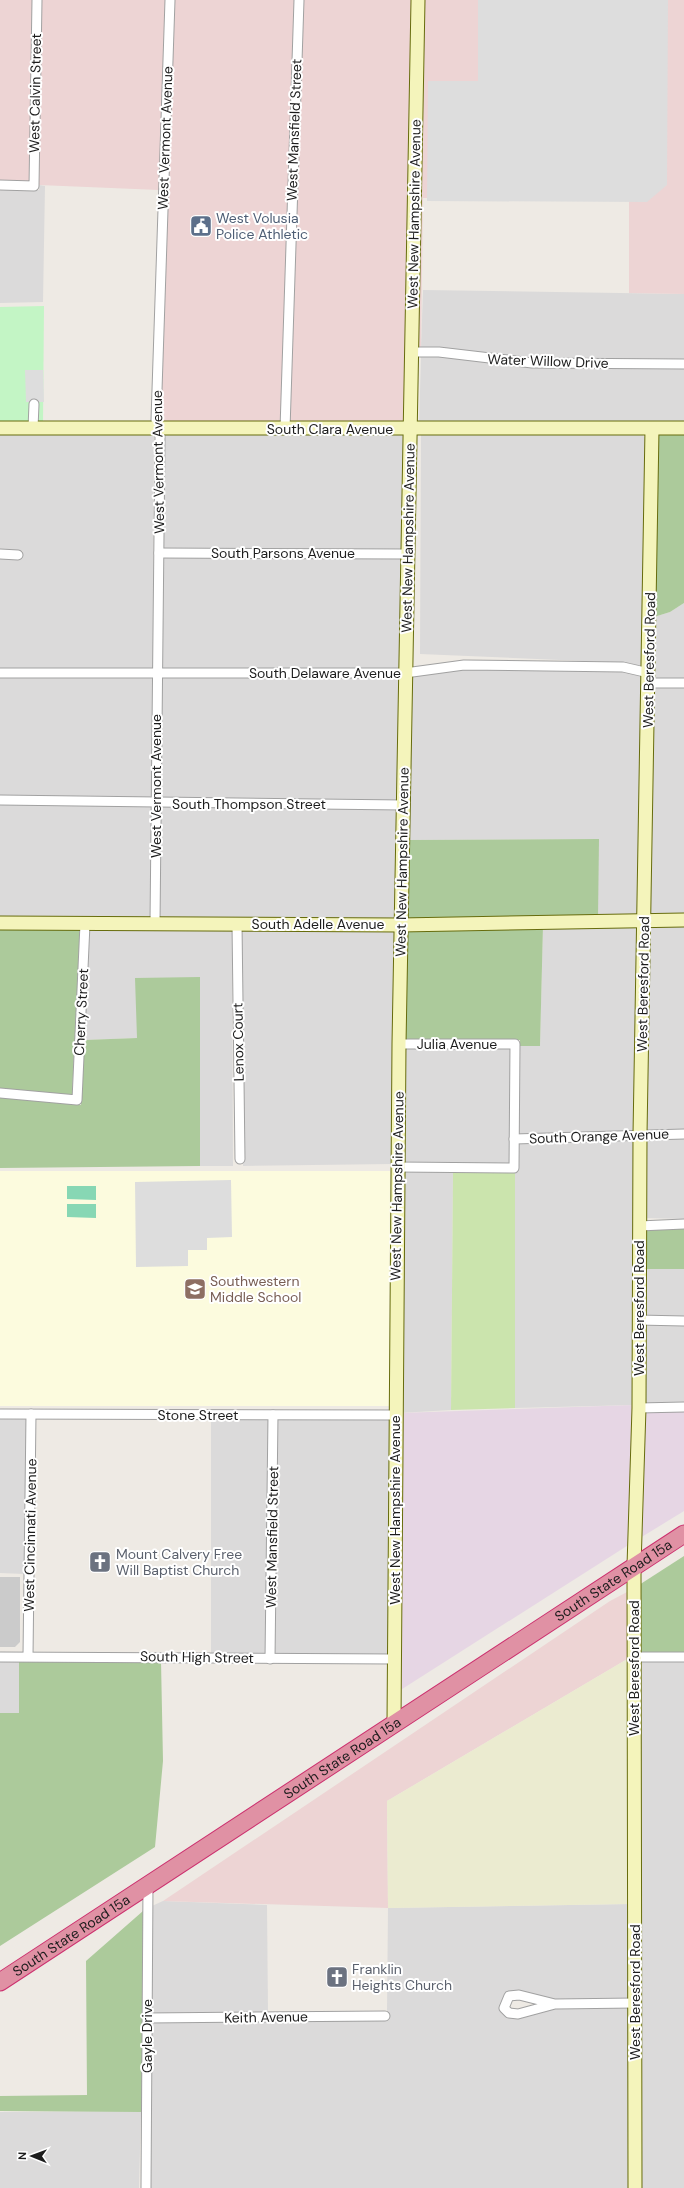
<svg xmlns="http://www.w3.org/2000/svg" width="684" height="2188" font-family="'DM Sans',sans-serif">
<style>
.residential{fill:#dbdada}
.commercial{fill:#edd4d4}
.industrial{fill:#e6d6e4}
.education{fill:#fcfbde}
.religious{fill:#cbcbcb}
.farmland{fill:#ebebd0}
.grass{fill:#cbe4ad}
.forest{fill:#acca9b}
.park{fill:#c3f5c5}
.pitch{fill:#87d7b4}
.parking{fill:#ddd}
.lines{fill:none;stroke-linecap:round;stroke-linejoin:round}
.street-casing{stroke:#a1a1a1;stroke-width:11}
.secondary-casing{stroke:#676c0d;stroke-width:15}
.highway-casing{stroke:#cc316f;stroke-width:19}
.street{stroke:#fff;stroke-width:9}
.secondary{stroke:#f4f4bb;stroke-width:13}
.highway{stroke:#e091a4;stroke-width:17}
.labels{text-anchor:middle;stroke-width:4;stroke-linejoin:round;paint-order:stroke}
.street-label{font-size:14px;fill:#1d1d1d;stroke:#fff}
.service-label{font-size:14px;fill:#4e5e75;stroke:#fff;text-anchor:start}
.education-label{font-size:14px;fill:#785e54;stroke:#fff;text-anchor:start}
.worship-label{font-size:14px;fill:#5b616d;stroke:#fff;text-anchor:start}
</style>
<rect width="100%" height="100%" fill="#eeeae4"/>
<g class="residential">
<path d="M39,185L45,186L43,302L0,303V190H39Z"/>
<path d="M423,290L684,294V360L533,359L421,348Z"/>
<path d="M421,356H439L532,368H684V424L419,425Z"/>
<path d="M0,432L154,433L153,669H0V558L22,559L23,551L0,549Z"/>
<path d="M164,433H405L403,550L164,549Z"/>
<path d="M421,433H640L648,440L642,664L637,666L630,663L420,654Z"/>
<path d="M164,557L403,558L401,669H162Z"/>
<path d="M684,603V679H653L654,617L670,612Z"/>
<path d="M464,669L623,671L644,676L639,916L598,917V839L407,840L410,676Z"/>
<path d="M0,677L153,678L152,799L0,796Z"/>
<path d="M400,677L398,801L161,799L162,678Z"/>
<path d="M653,687H684V916H649Z"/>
<path d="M0,804L152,807L150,920L0,918Z"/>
<path d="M161,807L398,809L396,920H160Z"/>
<path d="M684,924V1130L645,1131L648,925Z"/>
<path d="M639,925L635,1131L518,1134L520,1046H540L543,926Z"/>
<path d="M90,928H232L233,1166H200V977L137,1038L84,1040Z"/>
<path d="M241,928L396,929L392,1164L243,1166Z"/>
<path d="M403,1048L511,1049L509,1164L402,1163Z"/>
<path d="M684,1138V1219L644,1218L645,1139Z"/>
<path d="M635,1139L634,1405L515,1408V1172H518V1142Z"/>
<path d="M402,1171L453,1172L451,1410L400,1413Z"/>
<path d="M643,1269H684V1317L643,1316Z"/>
<path d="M643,1324L684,1325V1403L643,1404Z"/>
<path d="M0,1418H27L24,1574L0,1573Z"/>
<path d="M211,1419H269L266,1654L211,1653Z"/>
<path d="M278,1419H391L390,1655L275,1654Z"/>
<rect x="0" y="1661" width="19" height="52"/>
<path d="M639,1661H684V2188H640Z"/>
<path d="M163,1901L267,1905L268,2012L152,2013V1906Z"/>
<path d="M630,1904V1999L556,2000L518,1991L505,1994L500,2008L503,2014L513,2018L555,2009L630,2008V2188H151L152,2022L389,2020V2012L387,2011L388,1908Z"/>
<path d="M141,2111L139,2188H0V2112Z"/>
</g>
<g class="commercial">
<path d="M0,0H32L30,181H0Z"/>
<path d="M41,0H165L159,190L39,185Z"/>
<path d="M175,0H294L281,425L162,424L160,420Z"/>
<path d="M304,0H414L405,425H290Z"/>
<path d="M423,0H684V294L629,293V197L423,198L421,348H416Z"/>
<path d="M629,1591V1658L387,1801L388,1908L163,1901L610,1601Z"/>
</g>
<g class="industrial">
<path d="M634,1405L630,1544L399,1691L400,1413Z"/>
<path d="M684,1411V1511L640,1538L643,1412Z"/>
</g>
<path class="education" d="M0,1171H390L389,1406H0Z"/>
<path class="religious" d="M0,1577H20V1642L15,1647H0Z"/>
<path class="farmland" d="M629,1658L630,1904L388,1908L387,1801Z"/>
<path class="grass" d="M453,1172H515V1408L451,1410Z"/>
<g class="forest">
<path d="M657,433H684V603L670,612L654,617Z"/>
<path d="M599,839L598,917L405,920L407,840Z"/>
<path d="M543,926L540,1046H520V1040H403L405,928Z"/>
<path d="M0,927L80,928L72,1096L0,1089Z"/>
<path d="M200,977V1166L0,1168V1097L81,1105L84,1040L137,1038L135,978Z"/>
<path d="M684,1228V1269H643L644,1230Z"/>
<path d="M684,1556V1653H639V1585Z"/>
<path d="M19,1661H161L163,1761L155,1847L0,1946V1713H19Z"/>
<path d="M143,1911L142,2112L0,2111V2096L87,2095L86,1961Z"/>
</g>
<path class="park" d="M44,306L43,424H0V307Z"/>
<g class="pitch">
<path d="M67,1186H96V1200L67,1199Z"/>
<path d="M67,1204H96V1218L67,1217Z"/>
</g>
<g class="parking">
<path d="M478,0H668L667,185L647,202L427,201L428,81H478Z"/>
<path d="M25,370H43L44,402H26Z"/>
<path d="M231,1180L232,1237L207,1238V1250H188V1266L136,1267L135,1182Z"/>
</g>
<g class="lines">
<g class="street-casing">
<g id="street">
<path d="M0,185L34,186L37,0"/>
<path d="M412,352H439L532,363L684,364"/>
<path d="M33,428L34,404"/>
<path d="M285,429L299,0"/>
<path d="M159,553L408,554"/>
<path d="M0,554L18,555"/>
<path d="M0,673H405L464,665L623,667L649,673"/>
<path d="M649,683H684"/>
<path d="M0,800L403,805"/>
<path d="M155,924L160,437L156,420L170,0"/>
<path d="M237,924L240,1159"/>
<path d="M0,1093L77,1100L85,924"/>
<path d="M514,1139L684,1134"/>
<path d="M397,1167L514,1168L515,1044H399"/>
<path d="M639,1226L684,1224"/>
<path d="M638,1320L684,1321"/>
<path d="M639,1408L684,1407"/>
<path d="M0,1414L395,1415"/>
<path d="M28,1656L31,1414"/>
<path d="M0,1657L394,1659"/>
<path d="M634,1657H684"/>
<path d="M270,1659L273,1415"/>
<path d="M555,2004L519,1995L509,1996L504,2008L509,2013L518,2014L555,2004L635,2003"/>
<path d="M147,2018L385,2016"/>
<path d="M146,2188L148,1885"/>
</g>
</g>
<g class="secondary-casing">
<g id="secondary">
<path d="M0,428H684"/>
<path d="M0,923L400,925L684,920"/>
<path d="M394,1723L399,1044L418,0"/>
<path d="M635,2188L634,1566L639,1408L640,1135L652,429"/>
</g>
</g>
<g class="highway-casing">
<g id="highway">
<path id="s1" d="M0,1982L684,1534"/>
</g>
</g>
<use href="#street" class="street"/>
<use href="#secondary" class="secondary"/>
<use href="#highway" class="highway"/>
</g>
<defs>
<g id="civic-square" transform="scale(1.15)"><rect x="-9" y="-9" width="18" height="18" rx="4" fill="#5c6f8a" stroke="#fff"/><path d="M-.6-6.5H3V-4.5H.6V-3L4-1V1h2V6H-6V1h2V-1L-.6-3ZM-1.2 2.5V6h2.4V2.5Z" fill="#fff"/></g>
<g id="school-square" transform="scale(1.15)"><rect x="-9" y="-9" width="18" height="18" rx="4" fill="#8d6e63" stroke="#fff"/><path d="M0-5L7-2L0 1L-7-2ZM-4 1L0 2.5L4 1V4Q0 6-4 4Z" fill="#fff"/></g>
<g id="church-square" transform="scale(1.15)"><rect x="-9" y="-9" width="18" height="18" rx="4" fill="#6b7280" stroke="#fff"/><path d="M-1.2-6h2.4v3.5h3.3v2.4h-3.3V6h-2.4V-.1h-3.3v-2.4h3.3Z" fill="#fff"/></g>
</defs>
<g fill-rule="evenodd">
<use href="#civic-square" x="201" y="226"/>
<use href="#school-square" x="195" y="1289"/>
<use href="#church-square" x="100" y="1562"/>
<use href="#church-square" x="337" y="1977"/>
</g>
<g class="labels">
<g class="street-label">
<text transform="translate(35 93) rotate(-89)" y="5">West Calvin Street</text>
<text transform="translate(294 130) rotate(-88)" y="5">West Mansfield Street</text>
<text transform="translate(165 138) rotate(-88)" y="5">West Vermont Avenue</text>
<text transform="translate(414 214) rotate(-89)" y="5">West New Hampshire Avenue</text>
<text transform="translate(548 361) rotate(2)" y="5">Water Willow Drive</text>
<text x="330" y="434">South Clara Avenue</text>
<text transform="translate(158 462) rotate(-91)" y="5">West Vermont Avenue</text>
<text transform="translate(408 538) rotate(-89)" y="5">West New Hampshire Avenue</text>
<text x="283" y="558">South Parsons Avenue</text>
<text transform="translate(649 660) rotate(-89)" y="5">West Beresford Road</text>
<text x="325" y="678">South Delaware Avenue</text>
<text transform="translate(156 786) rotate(-90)" y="5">West Vermont Avenue</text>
<text x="249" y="809">South Thompson Street</text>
<text transform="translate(402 862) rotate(-89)" y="5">West New Hampshire Avenue</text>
<text x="318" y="929">South Adelle Avenue</text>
<text transform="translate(643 984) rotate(-89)" y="5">West Beresford Road</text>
<text transform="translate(81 1012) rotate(-87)" y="5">Cherry Street</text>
<text transform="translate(238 1042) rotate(-91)" y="5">Lenox Court</text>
<text x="457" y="1049">Julia Avenue</text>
<text transform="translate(599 1136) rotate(-2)" y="5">South Orange Avenue</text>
<text transform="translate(397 1186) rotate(-89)" y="5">West New Hampshire Avenue</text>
<text transform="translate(639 1308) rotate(-90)" y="5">West Beresford Road</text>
<text x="198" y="1420">Stone Street</text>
<text transform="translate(395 1510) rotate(-90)" y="5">West New Hampshire Avenue</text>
<text transform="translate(30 1535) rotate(-89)" y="5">West Cincinnati Avenue</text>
<text transform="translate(272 1537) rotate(-89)" y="5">West Mansfield Street</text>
<text dy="5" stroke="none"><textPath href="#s1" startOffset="733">South State Road 15a</textPath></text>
<text transform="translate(197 1657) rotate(1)" y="5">South High Street</text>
<text transform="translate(634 1668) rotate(-90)" y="5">West Beresford Road</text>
<text dy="5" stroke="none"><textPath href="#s1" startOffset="409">South State Road 15a</textPath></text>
<text dy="5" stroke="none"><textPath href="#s1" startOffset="85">South State Road 15a</textPath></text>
<text transform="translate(635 1992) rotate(-90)" y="5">West Beresford Road</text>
<text transform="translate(266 2017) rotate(-1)" y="5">Keith Avenue</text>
<text transform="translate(147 2036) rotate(-90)" y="5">Gayle Drive</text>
</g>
<g class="service-label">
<text x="216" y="223">West Volusia<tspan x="216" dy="16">Police Athletic</tspan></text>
</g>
<g class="education-label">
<text x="210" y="1286">Southwestern<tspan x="210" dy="16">Middle School</tspan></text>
</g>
<g class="worship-label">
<text x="116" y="1559">Mount Calvery Free<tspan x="116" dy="16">Will Baptist Church</tspan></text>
<text x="352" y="1974">Franklin<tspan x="352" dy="16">Heights Church</tspan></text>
</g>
</g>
<g transform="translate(32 2156) rotate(271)" stroke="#ffffff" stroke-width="3" paint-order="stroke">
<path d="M0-3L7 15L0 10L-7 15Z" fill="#1d1d1d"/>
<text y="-6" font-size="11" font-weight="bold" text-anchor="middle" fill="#1d1d1d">N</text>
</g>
</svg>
